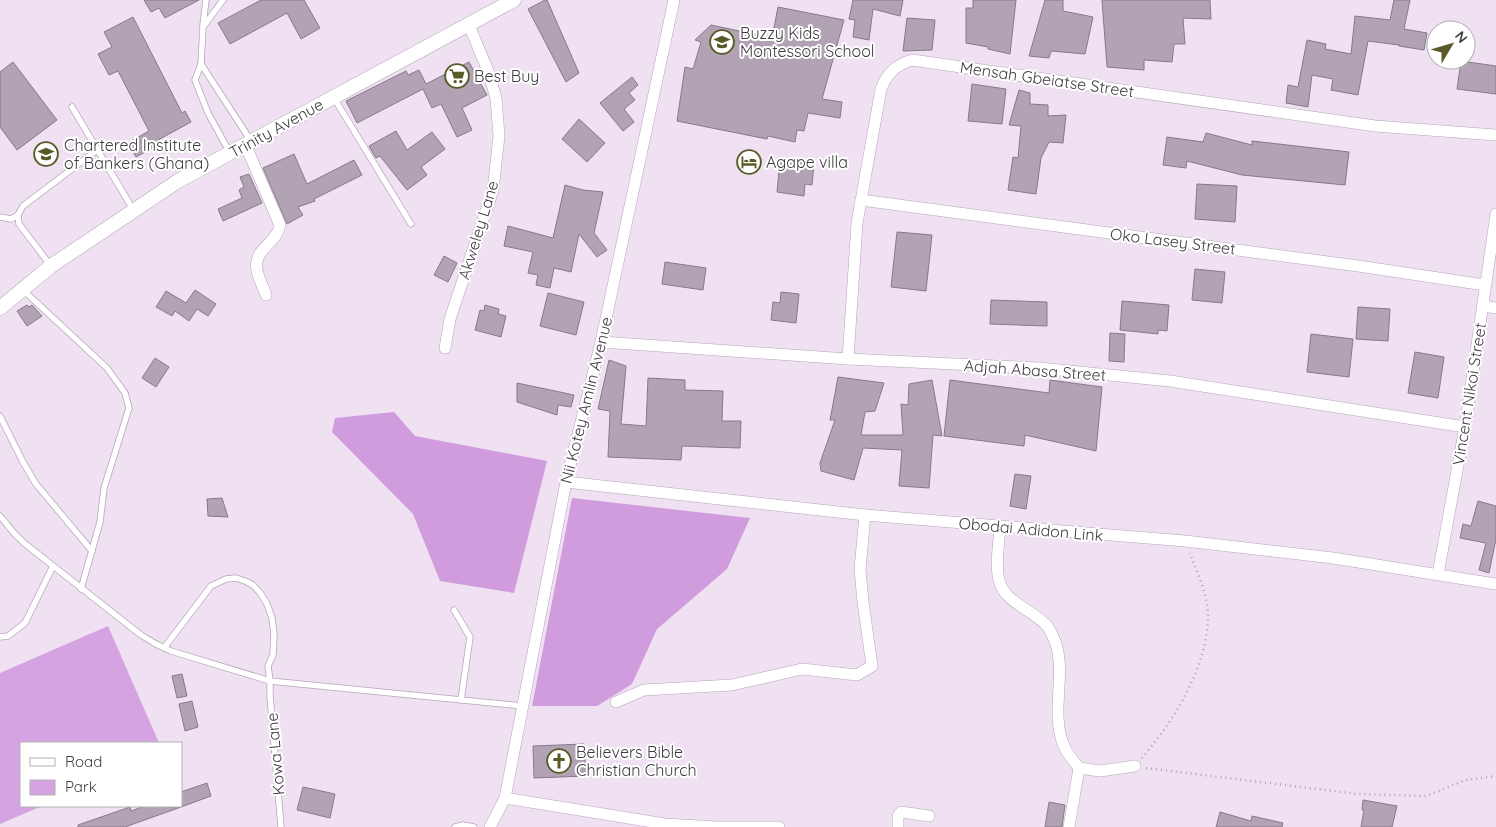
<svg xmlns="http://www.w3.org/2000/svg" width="1496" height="827" font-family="Quicksand,sans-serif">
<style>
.green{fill:#d5a3e2}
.forest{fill:#d09cde}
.building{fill:#b1a3b4;stroke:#867989}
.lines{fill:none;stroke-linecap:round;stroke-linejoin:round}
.service-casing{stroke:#b4a6b7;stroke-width:7}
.minor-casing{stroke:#b4a6b7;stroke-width:12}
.tertiary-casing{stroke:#b4a6b7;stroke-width:15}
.path{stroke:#aea3b0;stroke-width:2.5;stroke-dasharray:1 4;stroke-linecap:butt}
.service{stroke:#fff;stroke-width:5.5}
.minor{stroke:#fff;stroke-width:11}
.tertiary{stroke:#fff;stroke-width:14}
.labels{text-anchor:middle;stroke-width:4;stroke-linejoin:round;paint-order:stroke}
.poi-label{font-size:16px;fill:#403b42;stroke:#fff;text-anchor:start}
.street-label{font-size:16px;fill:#403b42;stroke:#fff}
</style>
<rect width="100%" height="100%" fill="#efe0f2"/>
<path class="green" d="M108,626L159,743H21V806H42L0,824V673Z"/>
<g class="forest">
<path d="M394,412L415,436L547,461L514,593L440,581L413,514L332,432L335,418Z"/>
<path d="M572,498L750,518L727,569L657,629L632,684L597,706H532Z"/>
</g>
<g class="building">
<path d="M144,0H199L165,18L159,8L151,12Z"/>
<path d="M261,0H304L320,28L301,39L287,13L230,44L218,23Z"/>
<path d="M545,0H547L579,73L566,82L528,9Z"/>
<path d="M853,0H903L900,16L873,9L869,40L853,37L855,20L849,19Z"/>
<path d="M973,0H1016L1010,54L988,49V47L966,43V8H973Z"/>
<path d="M1045,0H1063V11L1093,17L1085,54L1051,51L1049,58L1029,56Z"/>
<path d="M1102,0H1210L1211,19L1183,18L1185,44H1174L1172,62L1144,60V70L1107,67Z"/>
<path d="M1394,0H1410L1404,29L1427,33L1424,50L1399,46V45L1368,41L1358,95L1331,90L1333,79L1312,75L1308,107L1286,103L1288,85L1298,87L1307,40L1326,44L1325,49L1351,54L1355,16L1390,20Z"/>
<path d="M778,7L844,20L822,99L842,102L840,118L808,113L804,131L797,130L795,142L768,136L767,139L677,121L685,67L693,69L701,42L695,40L711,25L772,38Z"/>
<path d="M133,17L182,113L185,111L191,122L158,140L160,144L136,157L128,143L149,131L118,71L109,75L98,54L112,47L104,32Z"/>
<path d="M907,18L935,20L932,50L903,51Z"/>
<path d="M1461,61L1496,66V94L1457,89Z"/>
<path d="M13,62L57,120L17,150L0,127V72Z"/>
<path d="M469,62L487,95L462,108L472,130L457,137L441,104L432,108L423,89L357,123L346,101L406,71L408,75L419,70L426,84Z"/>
<path d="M632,77L638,85L629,93L635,100L624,109L634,122L623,131L600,103Z"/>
<path d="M972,84L1006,89L1002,124L968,121Z"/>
<path d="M1019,90L1030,93V104L1048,105V116L1066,115L1063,143L1049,142L1041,158L1036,194L1008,190L1013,157L1018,158L1021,126L1009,125Z"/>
<path d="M579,119L605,143L587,162L562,139Z"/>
<path d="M396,131L407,150L432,132L445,149L421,167L427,175L407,190L380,156L376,158L369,146Z"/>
<path d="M1206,133L1252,145V141L1349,152L1345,185L1242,175L1187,161L1186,168L1163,165L1167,137L1203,142Z"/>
<path d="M294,154L307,184L354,160L362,175L314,199L315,201L298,207L303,215L287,224L263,168Z"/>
<path d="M780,160L814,164L812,185L805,184L804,196L777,192Z"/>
<path d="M249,174L262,203L223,221L218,209L242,198L239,190L244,187L240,177Z"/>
<path d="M1197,184L1237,186L1235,222L1195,219Z"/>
<path d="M565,185L583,190L603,192L594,233L607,250L597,257L579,234L571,272L554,268L550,288L536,285L538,275L528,273L533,252L504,246L508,226L553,238Z"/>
<path d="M897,232L932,235L926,291L891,287Z"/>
<path d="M444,256L457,263L448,282L434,275Z"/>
<path d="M665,262L706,268L703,290L662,284Z"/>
<path d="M1195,269L1225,272L1222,303L1192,300Z"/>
<path d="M195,290L216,304L208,316L197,309L189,321L175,311L172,316L156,307L166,291L186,303Z"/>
<path d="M781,292L799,294L796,323L771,320L773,302L780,303Z"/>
<path d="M548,293L584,302L576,335L540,326Z"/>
<path d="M991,300L1047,302V326L990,324Z"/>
<path d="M1122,301L1169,305L1167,331L1158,330V334L1120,330Z"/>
<path d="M27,305L29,307L32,305L42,316L27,326L17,311Z"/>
<path d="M485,305L499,309L498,314L506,316L501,337L475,330L480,310L484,311Z"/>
<path d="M1358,307L1390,309L1388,341L1356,339Z"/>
<path d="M1110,333L1125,334L1124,362L1109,361Z"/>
<path d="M1311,334L1353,339L1349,377L1307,372Z"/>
<path d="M1415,352L1444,357L1438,398L1408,393Z"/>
<path d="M155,358L169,367L156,387L142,378Z"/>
<path d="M609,360L626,366L621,424L646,426L648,378L685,380V390L723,391L722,421H741L740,448L682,446L681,460L608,457L610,411L598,409Z"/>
<path d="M838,377L884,383L875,411L865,412L861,435H903L901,404L908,405L909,384L932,380L942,436L933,435L929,488L899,486L902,450L863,448L854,480L821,471L820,463L835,420H830Z"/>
<path d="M950,380L1049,393L1050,380L1102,387L1096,451L1025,435L1024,446L944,436Z"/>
<path d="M517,383L574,395L571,407L558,405L557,415L517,402Z"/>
<path d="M1015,474L1031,476L1026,509L1010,506Z"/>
<path d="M222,498L228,517L208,516L207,499Z"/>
<path d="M1478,501L1496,506V539L1489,573L1479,570L1486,543L1460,538L1463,524L1471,526Z"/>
<path d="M182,674L187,696L177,698L172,676Z"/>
<path d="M192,701L198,727L185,731L179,704Z"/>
<path d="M584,744L586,776L534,778L533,746Z"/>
<path d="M207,783L211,796L181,807V792Z"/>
<path d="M303,787L335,794L330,818L297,810Z"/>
<path d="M1363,800L1397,806L1392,827H1361L1364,810H1362Z"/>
<path d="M1049,802L1065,805L1062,827H1045Z"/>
<path d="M145,806L181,807L125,827H78V825L130,807L131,811Z"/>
<path d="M1220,812L1251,821L1252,816L1283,823L1282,827H1216Z"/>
</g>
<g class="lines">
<g class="service-casing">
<g id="service">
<path d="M223,0L203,27L201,64L195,80L208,113L230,153"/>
<path d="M203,25L206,0"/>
<path d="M201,64L251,141"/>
<path d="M334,98L411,224"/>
<path d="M72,107L134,211"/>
<path d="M0,217L11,219L18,215"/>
<path d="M51,266L19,224L18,215L23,206L97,150"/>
<path d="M22,289L107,368L125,393L129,408L104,488L100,522L81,589"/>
<path d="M0,416L23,462L36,484L92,551"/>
<path d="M0,516L13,532L24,543L141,635L156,644L171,651L270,681V696L281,827"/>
<path d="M454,610L470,637L461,700"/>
<path d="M0,637L8,636L25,623L53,566"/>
<path d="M164,648L211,586L226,579L236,578L245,581L253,585L261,594L267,604L272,618L274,634L273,655L268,666L270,681L523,706"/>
<path d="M455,827L463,825L474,827"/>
</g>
</g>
<g class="minor-casing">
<g id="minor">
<path d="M245,144L280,225C277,242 260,246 257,261C254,271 263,286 266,295"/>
<path d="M861,200L1358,266L1485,285"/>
<path d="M1483,306L1496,308"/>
<path d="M601,342L848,359L1039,368L1170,381L1465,427"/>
<path d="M445,348L450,319L493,190L499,136L496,98L488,71L469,25"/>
<path d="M848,359L857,223L881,89C887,73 896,65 912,60L1375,126L1496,135"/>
<path d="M566,482L865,515L1185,541L1333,558L1496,584"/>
<path d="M1000,527C999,544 995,564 999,580C1004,603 1034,610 1048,627C1051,631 1054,639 1056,644C1066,677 1050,713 1064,746C1067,754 1074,761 1079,768L1100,771L1135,766"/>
<path d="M1438,574L1465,427L1496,214"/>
<path d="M616,702L644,690L732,685L802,669L857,675L872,666L863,602L860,569L865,515"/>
<path d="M505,798L665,824L716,827H779"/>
<path d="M490,827L505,798L566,482L601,342L674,0"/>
<path d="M898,827V816L901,812L929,816"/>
<path d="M1069,827L1079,768"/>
</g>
</g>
<g class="tertiary-casing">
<path id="tertiary" d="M0,308L51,266L178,181L514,0"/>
</g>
<g class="path">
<path d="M1142,758C1175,719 1207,668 1208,616C1208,595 1197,573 1190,553"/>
<path d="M1146,768L1358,794L1426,796L1466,780L1496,776"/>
</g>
<use href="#service" class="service"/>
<use href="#minor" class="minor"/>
<use href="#tertiary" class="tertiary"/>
</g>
<defs>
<g id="school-ring" transform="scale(1.25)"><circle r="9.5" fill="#fff" stroke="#595a27" stroke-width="1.5"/><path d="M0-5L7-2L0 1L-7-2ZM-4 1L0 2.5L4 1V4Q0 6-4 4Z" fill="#595a27"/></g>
<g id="supermarket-ring" transform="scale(1.25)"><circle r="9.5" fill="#fff" stroke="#595a27" stroke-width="1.5"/><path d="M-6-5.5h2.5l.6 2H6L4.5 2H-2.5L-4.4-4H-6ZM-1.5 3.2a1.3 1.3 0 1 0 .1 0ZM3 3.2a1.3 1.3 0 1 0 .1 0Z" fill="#595a27"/></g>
<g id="university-ring" transform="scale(1.25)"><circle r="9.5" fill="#fff" stroke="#595a27" stroke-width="1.5"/><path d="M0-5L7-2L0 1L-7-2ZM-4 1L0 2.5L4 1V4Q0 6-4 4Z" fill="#595a27"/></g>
<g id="hotel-ring" transform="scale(1.25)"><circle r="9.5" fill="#fff" stroke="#595a27" stroke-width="1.5"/><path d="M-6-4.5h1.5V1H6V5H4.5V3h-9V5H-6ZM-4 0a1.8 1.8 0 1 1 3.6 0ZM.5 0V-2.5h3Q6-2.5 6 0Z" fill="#595a27"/></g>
<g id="church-ring" transform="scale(1.25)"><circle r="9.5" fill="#fff" stroke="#595a27" stroke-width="1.5"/><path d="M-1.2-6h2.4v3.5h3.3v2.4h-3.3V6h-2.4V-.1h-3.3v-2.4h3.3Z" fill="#595a27"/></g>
</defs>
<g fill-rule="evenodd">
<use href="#school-ring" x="722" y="42"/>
<use href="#supermarket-ring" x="457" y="76"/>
<use href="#university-ring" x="46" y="154"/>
<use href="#hotel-ring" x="749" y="162"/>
<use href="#church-ring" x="559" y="761"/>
</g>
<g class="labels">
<g class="poi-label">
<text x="740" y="39">Buzzy Kids<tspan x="740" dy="18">Montessori School</tspan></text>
<text x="474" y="82">Best Buy</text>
<text x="64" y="151">Chartered Institute<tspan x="64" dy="18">of Bankers (Ghana)</tspan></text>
<text x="766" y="168">Agape villa</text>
<text x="576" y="758">Believers Bible<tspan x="576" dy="18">Christian Church</tspan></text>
</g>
<g class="street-label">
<text transform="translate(1047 79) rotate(8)" y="6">Mensah Gbeiatse Street</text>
<text transform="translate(276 128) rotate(-29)" y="6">Trinity Avenue</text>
<text transform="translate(478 230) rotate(-73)" y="6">Akweley Lane</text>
<text transform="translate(1173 241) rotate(7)" y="6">Oko Lasey Street</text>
<text transform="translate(1035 370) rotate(4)" y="6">Adjah Abasa Street</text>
<text transform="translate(1469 394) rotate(-81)" y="6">Vincent Nikoi Street</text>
<text transform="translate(586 400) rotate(-76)" y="6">Nii Kotey Amlin Avenue</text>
<text transform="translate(1031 529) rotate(5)" y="6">Obodai Adidon Link</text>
<text transform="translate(275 754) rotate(-95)" y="6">Kowa Lane</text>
</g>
</g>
<rect x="20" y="742" width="162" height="65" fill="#ffffff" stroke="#b3b1b3"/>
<rect x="30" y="758" width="25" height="8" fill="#ffffff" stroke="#b3b1b3"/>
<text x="65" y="767" font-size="15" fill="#403b42">Road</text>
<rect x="30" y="780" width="25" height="15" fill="#d5a3e2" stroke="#b3b1b3"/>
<text x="65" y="792" font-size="15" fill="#403b42">Park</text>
<g transform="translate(1451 45) rotate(52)"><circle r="24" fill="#ffffff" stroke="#b3b1b3"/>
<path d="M0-4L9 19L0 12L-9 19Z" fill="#595a27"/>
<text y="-8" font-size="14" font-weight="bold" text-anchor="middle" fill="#403b42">N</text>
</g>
</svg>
